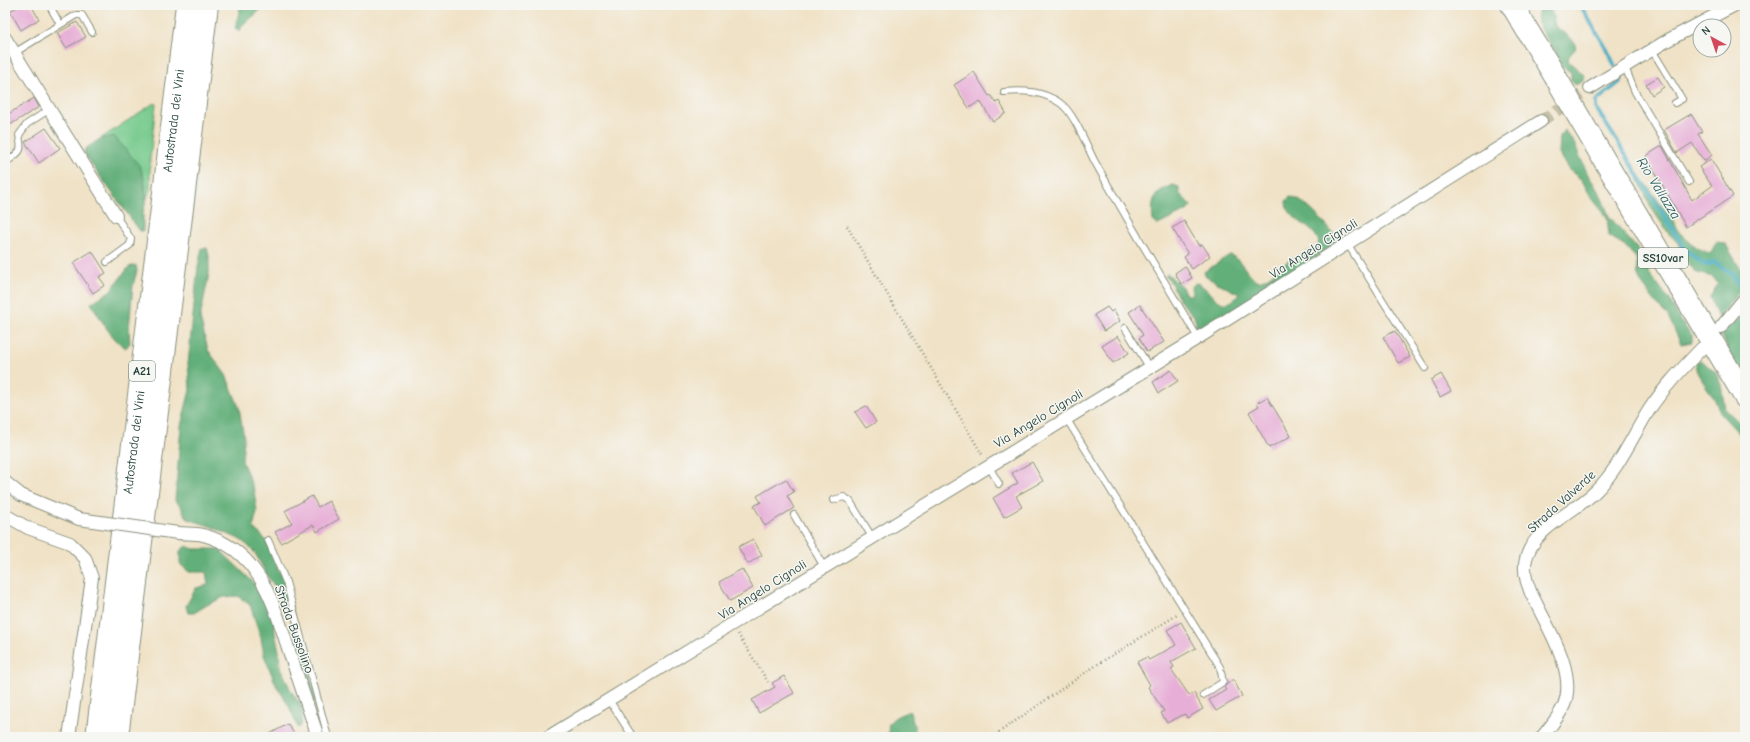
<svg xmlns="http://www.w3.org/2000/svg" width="1750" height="742" font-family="'Comic Neue',sans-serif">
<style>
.green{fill:#78cb8e;stroke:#4c8461}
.forest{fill:#62af79;stroke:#407656}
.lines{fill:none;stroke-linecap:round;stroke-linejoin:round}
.stream{stroke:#41aac1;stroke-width:4}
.building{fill:#e7afd7}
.street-tunnel{stroke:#c6c1a9;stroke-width:12;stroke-dasharray:12 6;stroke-linecap:butt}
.lane-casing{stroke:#88907d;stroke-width:8}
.street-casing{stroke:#88907d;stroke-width:14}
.highway-casing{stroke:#88907d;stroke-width:24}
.path{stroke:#88907d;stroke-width:2.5;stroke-dasharray:1 3;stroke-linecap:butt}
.lane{stroke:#fff;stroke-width:6}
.street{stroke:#fff;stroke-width:12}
.highway{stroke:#fff;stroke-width:22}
.street-bridge-casing{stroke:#88907d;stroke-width:14;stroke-linecap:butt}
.highway-bridge-casing{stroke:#88907d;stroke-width:24;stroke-linecap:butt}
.street-bridge{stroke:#fff;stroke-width:12}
.highway-bridge{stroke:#fff;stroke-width:22}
.labels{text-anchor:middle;stroke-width:3;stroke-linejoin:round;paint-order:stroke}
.shield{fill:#f6f6f2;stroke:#60746d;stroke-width:1}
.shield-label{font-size:12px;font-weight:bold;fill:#1f3d34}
.street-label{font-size:13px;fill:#1f3d34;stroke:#f6f6f2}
.water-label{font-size:14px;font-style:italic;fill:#295e5e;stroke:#f6f6f2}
</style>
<rect width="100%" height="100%" fill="#f6f6f2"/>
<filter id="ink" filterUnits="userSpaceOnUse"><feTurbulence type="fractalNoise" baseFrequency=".025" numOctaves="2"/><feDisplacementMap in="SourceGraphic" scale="8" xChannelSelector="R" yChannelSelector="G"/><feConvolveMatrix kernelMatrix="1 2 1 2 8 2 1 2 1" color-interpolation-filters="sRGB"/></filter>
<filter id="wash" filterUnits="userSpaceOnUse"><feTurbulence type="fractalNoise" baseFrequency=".012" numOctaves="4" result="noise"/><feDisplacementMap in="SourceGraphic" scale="16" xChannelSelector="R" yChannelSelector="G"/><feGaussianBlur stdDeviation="0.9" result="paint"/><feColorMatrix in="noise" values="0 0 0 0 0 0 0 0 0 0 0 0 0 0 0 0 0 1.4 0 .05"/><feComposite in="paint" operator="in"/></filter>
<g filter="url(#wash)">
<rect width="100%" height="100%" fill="#f0e2c6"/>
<path class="green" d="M154,103L156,104L150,159V189L146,201C145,177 144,171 128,153C118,142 118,137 100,139Z"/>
<g class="forest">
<path d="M241,5H266L242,26L240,31L235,28Z"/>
<path d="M1541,5H1550L1555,26C1563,34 1573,35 1576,48L1569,56L1568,61L1584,75L1583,81L1575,85L1571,82V72C1555,65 1561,58 1552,46C1541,31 1532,24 1541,5Z"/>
<path d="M1564,130L1574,143L1589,177L1599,191L1609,216L1639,251L1651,277L1670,300L1680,321L1692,335V342L1681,344L1668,316L1660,308L1641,283L1638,276L1636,258L1624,245L1609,236L1607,217L1591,197L1582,180L1568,169L1559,154L1560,137Z"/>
<path d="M114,136L139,165L144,178L146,201L143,212V231H140L84,154L85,149L100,139Z"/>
<path d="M1638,178C1651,186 1653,195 1662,206C1665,210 1669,213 1672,218C1674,221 1674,225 1677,229C1682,237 1702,253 1711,253L1716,242L1725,243L1741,270L1745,272V283L1719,317L1717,316L1710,297L1718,284L1713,277L1697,273L1683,257L1678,243L1669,234L1650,206Z"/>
<path d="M1173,185L1179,187V193L1191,206L1188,210L1158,225L1153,221C1151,200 1153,192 1173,185Z"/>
<path d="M1290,197C1303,197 1328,227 1336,237L1337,243L1201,331L1198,330L1194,316L1180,301L1169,279L1165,276L1167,274L1169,275L1182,287L1186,295H1192L1191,286L1196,283C1212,288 1221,318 1239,294L1206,277L1204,272L1230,255C1243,259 1246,277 1259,281C1273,277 1280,265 1292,259C1301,254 1314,252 1319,243C1316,226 1286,220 1286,201Z"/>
<path d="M202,248H207L209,256V274L200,318L208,350L226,375L239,407L244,438L242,461L254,490L257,512L253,527L267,541L272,557L284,580L319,708L316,707L304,678L291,619L283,598L268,577L255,553L246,544L239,539L210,526L188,519L183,512L181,506L175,501L181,426L190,390L188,364L198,266Z"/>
<path d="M136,265L137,271L133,285L129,329L130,343L126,348C110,338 101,319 91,303L110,291L129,267Z"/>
<path d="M1745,310V374L1731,357L1721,333L1723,330L1739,320Z"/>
<path d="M1701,360L1716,373L1721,385L1725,409L1745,428V440L1721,414L1714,398L1698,374L1696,362Z"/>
<path d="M186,546L194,549H219L259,588L274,618L275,633L279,651L280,666L291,691L300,703L303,711L301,726L298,728L289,706L276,685L264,655L261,638L250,605L238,596L224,597L207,605L194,613H188L186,606L196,588L208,585L206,572H189L180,564V551Z"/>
<path d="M910,711C911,719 915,724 915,732L908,737H883L889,732C885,719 900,715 910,711Z"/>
</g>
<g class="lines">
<g class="stream">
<path d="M1580,5L1605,46L1615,66"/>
<path d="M1621,78L1620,82L1596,101V108L1685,249L1705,265L1715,262L1732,274L1744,291"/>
</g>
</g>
<g id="blocks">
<g class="building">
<path d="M20,5H31L39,19L21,30L10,11Z"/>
<path d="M77,22L86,37L66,48L57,33Z"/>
<path d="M974,72L989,96L991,95L996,103L999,101L1006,113L993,122L980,101L969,108L954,85Z"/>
<path d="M1658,77L1664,87L1652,95L1646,84Z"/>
<path d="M34,98L39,107L5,128V116Z"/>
<path d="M1691,114L1702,132L1698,134L1712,155L1704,161L1692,143L1677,153L1664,130Z"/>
<path d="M46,128L60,148L39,163L25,142Z"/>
<path d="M1662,146L1692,200L1712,186L1699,167L1711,159L1733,196L1686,227L1646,156Z"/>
<path d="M1184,221L1199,246L1202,244L1210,256L1192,269L1184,257L1188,254L1172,228Z"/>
<path d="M92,251L106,273L99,277L105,285L93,293L73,263Z"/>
<path d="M1185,266L1192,278L1181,284L1175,273Z"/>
<path d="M1140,305L1164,342L1147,352L1139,338L1143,335L1129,312Z"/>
<path d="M1107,307L1111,312L1114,310L1120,321L1104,331L1094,315Z"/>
<path d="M1395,331L1410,357L1398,363L1383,337Z"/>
<path d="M1118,336L1129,353L1113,363L1102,346Z"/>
<path d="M1171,370L1178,381L1159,393L1153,382Z"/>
<path d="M1441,374L1451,391L1440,397L1431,380Z"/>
<path d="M1267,397L1291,436L1269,448L1249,412L1259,406L1257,403Z"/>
<path d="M866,406L876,422L866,428L855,412Z"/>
<path d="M1032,462L1043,481L1016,496L1022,507L1004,517L993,498L1018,483L1012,473Z"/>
<path d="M786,479L794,492L787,496L794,508L765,526L754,506L761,502L757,496Z"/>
<path d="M312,496L318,507L329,501L339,519L317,532L313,525L281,543L275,532L292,523L285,511Z"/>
<path d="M753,539L762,555L748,564L738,547Z"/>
<path d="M742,569L753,588L730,601L719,582Z"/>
<path d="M1181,622L1196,648L1171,662L1174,667L1171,669L1189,695L1194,693L1203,709L1187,718L1185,714L1167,723L1161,713L1164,711L1148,687L1150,685L1137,662L1147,657L1149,660L1176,645L1167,630Z"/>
<path d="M784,676L794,693L759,713L752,700L775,687L772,683Z"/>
<path d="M1233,679L1242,696L1216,711L1209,700L1226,690L1224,687Z"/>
<path d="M288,724L296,737H264Z"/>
</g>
</g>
</g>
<g filter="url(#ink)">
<use href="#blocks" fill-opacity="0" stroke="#88907d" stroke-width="1"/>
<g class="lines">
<path class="street-tunnel" d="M1541,121L1590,88"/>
<g class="lane-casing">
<g id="lane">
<path d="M49,5L60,24"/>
<path d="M1652,50L1682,99L1675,103"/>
<path d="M14,53L76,15H82L92,32"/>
<path d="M1625,67L1635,92L1689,182"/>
<path d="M1004,92C1024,90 1043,91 1060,103C1074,112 1087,147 1095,162C1128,222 1164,280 1198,338"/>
<path d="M9,160C22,151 22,150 19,135L27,124L50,109"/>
<path d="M1347,243L1425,368"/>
<path d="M107,262L130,245L131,239L116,216"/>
<path d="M1125,328L1149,367"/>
<path d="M1066,418L1220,667L1223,682L1203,695"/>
<path d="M988,465L999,484"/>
<path d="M833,500L844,497L850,501L872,537"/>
<path d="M794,515L824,567"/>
<path d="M268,540L286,582L328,737"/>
<path d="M609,700L633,737"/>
</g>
</g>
<g class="street-casing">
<g id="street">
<path d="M5,38L116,216"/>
<path d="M1590,88L1668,40L1735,5"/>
<path d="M1721,327L1745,298"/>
<path d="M5,482L21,495L79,519"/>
<path d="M5,515L28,528L70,543L85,558L92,578L69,737"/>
<path d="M178,533C186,534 195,533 203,535C258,549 273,601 288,648C298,677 308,707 318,737"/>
<path d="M548,737L1198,338L1541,121"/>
<path d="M1542,737C1550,727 1559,717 1564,705C1577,673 1549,630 1536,603C1529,591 1522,573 1526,559C1534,527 1574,513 1596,491C1619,468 1632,437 1649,410C1664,387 1683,368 1702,348"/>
</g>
</g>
<g class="highway-casing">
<g id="highway">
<path d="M1512,5L1555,76"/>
<path d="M1580,119L1745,397"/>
<path id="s1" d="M97,737L187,5"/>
<path d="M117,737L207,5"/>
</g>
</g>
<g class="path">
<path d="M847,226L983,456"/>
<path d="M738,634L768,682"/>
<path d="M992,737L1098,664L1177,615"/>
</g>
<use href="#lane" class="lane"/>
<use href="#street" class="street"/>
<use href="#highway" class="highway"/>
<g class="street-bridge-casing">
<path id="street-bridge" d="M79,519L178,533"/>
</g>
<g class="highway-bridge-casing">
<path id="highway-bridge" d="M1555,76L1580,119"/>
</g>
<use href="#street-bridge" class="street-bridge"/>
<use href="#highway-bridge" class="highway-bridge"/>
</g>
</g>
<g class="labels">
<g class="shield">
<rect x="1638" y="248" width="50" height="20" rx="3"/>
<rect x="129" y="361" width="26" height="20" rx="3"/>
</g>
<g class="shield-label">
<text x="1663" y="262">SS10var</text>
<text x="142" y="375">A21</text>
</g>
<g class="street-label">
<text dy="5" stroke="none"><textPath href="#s1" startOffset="621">Autostrada dei Vini</textPath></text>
<text transform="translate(1313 248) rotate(-32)" y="5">Via Angelo Cignoli</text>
<text transform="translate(1038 418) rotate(-31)" y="5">Via Angelo Cignoli</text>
<text dy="5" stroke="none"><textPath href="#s1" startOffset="297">Autostrada dei Vini</textPath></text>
<text transform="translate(1561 501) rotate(-42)" y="5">Strada Valverde</text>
<text transform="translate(762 589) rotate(-32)" y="5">Via Angelo Cignoli</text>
<text transform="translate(295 629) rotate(70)" y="5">Strada Bussolino</text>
</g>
<g class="water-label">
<text transform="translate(1659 188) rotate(58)" y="5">Rio Vallazza</text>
</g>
</g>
<rect width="1750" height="742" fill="none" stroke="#f6f6f2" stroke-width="20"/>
<g transform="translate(1712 38) rotate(320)"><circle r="19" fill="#f6f6f2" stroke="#a0aca6"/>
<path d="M0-3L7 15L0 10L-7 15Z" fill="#d1495b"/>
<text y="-6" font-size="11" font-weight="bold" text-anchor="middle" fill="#1f3d34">N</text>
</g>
</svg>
